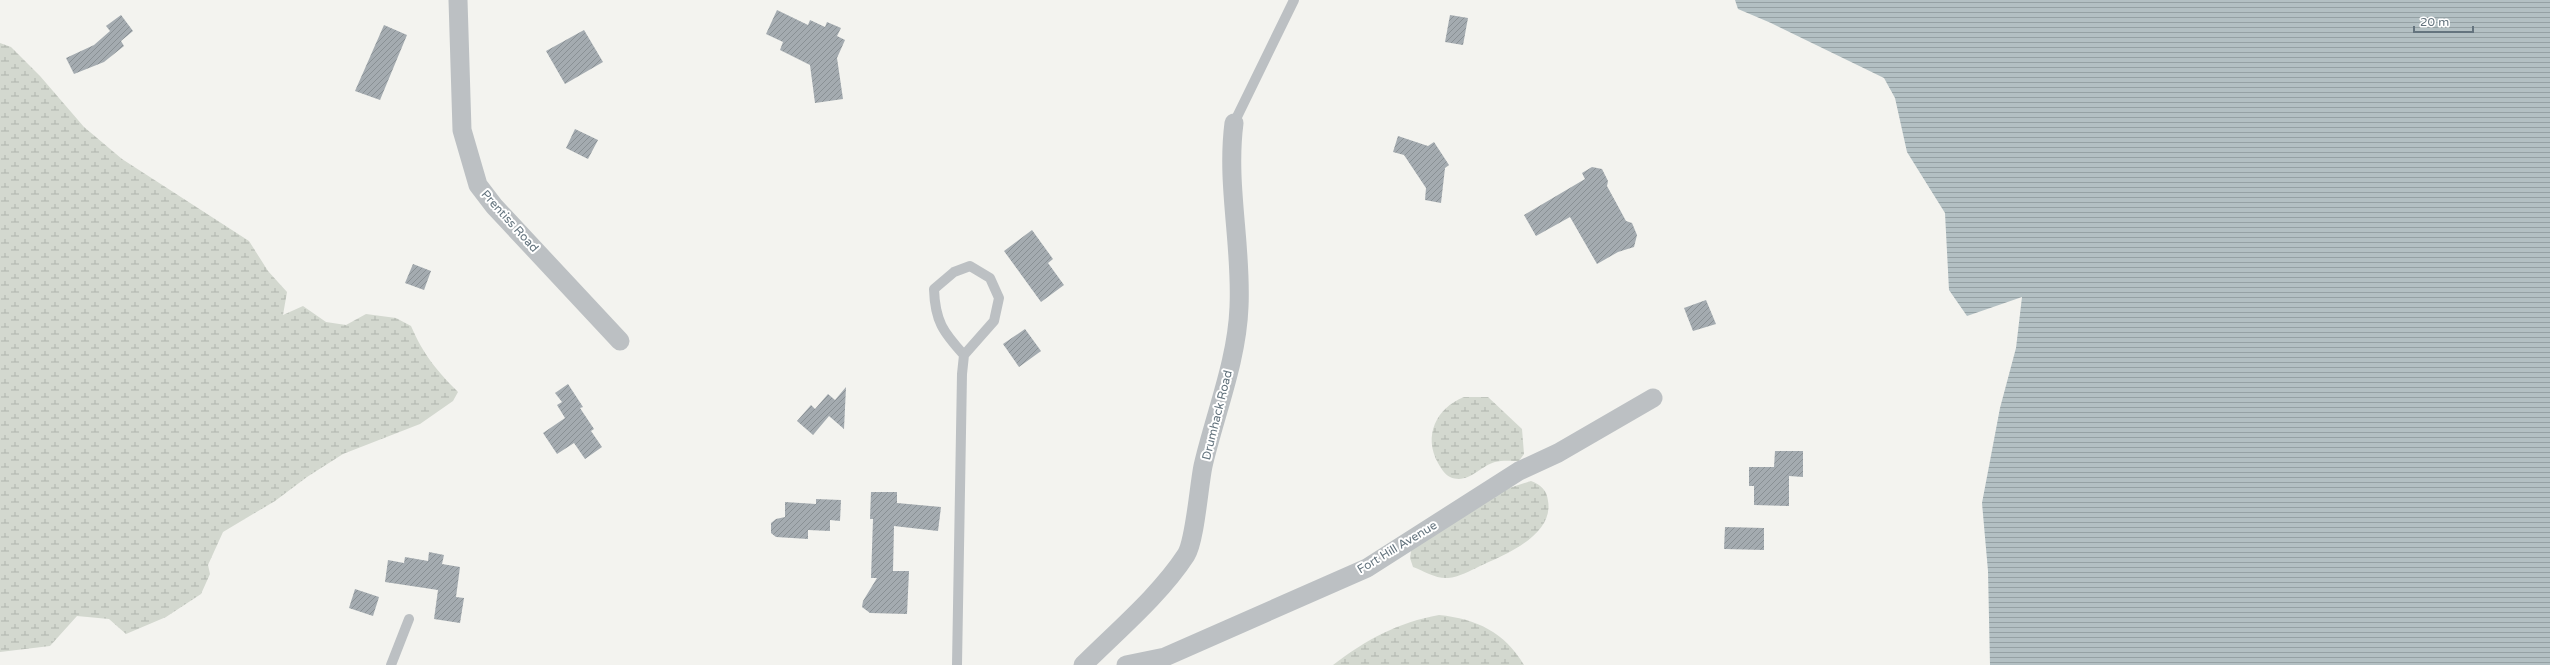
<svg xmlns="http://www.w3.org/2000/svg" width="2550" height="665" font-family="'Varela Round',sans-serif">
<style>
.wetland{fill:url(#wetland-marsh)}
.water{fill:url(#water-rules)}
.building{fill:url(#building-hatch)}
.lines{fill:none;stroke-linecap:round;stroke-linejoin:round}
.service{stroke:#bcc0c3;stroke-width:10}
.minor{stroke:#bcc0c3;stroke-width:19}
.labels{text-anchor:middle;stroke-width:4;stroke-linejoin:round;paint-order:stroke}
.street-label{font-size:12px;fill:#64747e;stroke:#fff}
</style>
<defs>
<pattern id="wetland-marsh" width="20" height="14" patternUnits="userSpaceOnUse"><rect width="20" height="14" fill="#d3d8cf"/><path d="M1 5h8M5 5V1M11 12h8M15 12V8" fill="none" stroke="#afb4ad"/></pattern>
<pattern id="water-rules" width="6" height="5" patternUnits="userSpaceOnUse"><rect width="6" height="5" fill="#b3c0c3"/><path d="M0 2.5h6" fill="none" stroke="#95a1a4"/></pattern>
<pattern id="building-hatch" width="6" height="6" patternUnits="userSpaceOnUse"><rect width="6" height="6" fill="#a4abb0"/><path d="M-1 1l2-2M0 6l6-6M5 7l2-2" fill="none" stroke="#899094"/></pattern>
</defs>
<rect width="100%" height="100%" fill="#f3f3ef"/>
<g class="wetland">
<path d="M0,43L11,47L40,76L84,127L122,159L249,241L268,271L287,292L283,315L303,306L326,322L346,325L366,314L396,318L411,326C423,354 437,371 458,392L453,401L420,424L343,454L307,477L275,501L223,532L208,565L210,574L201,594L166,617L126,634L109,619L77,616L50,646L0,652Z"/>
<path d="M1464,397H1488L1522,429L1524,454L1519,461C1512,461 1502,460 1495,462C1480,466 1468,485 1450,477C1444,474 1441,468 1438,463C1423,436 1436,408 1464,397Z"/>
<path d="M1531,481C1541,485 1547,490 1548,501C1554,535 1505,555 1480,566C1470,571 1459,577 1448,578C1436,579 1424,571 1413,567L1410,558L1412,545L1497,492Z"/>
<path d="M1439,615C1477,619 1504,632 1524,665H1333C1365,640 1399,622 1439,615Z"/>
</g>
<path class="water" d="M1735,0H2550V665H1990L1988,571L1982,503L2000,408L2016,348L2022,297L1967,316L1949,290L1945,213L1907,152L1895,98L1884,78L1771,23L1738,9Z"/>
<g class="building">
<path d="M777,10L808,25L810,20L825,27L827,22L841,28L837,36L845,40L837,58L843,99L815,103L810,65L780,50L783,42L766,34Z"/>
<path d="M121,15L133,31L121,41L124,46L104,62L74,74L66,58L94,45L110,31L106,26Z"/>
<path d="M1450,15L1468,18L1463,45L1445,42Z"/>
<path d="M384,25L407,35L380,100L355,91Z"/>
<path d="M584,30L603,62L565,84L546,51Z"/>
<path d="M575,129L598,140L588,159L566,148Z"/>
<path d="M1398,136L1428,146L1434,142L1449,165L1445,168L1441,203L1425,200L1426,188L1404,155L1393,152Z"/>
<path d="M1592,167L1602,169L1608,181L1607,186L1626,221L1632,223L1637,235L1634,247L1618,252L1597,264L1570,217L1536,236L1524,215L1585,179L1582,173Z"/>
<path d="M1032,230L1053,259L1048,263L1064,285L1041,302L1004,251Z"/>
<path d="M413,264L431,271L424,290L405,283Z"/>
<path d="M1706,300L1716,324L1693,331L1684,308Z"/>
<path d="M1025,329L1041,351L1019,367L1003,344Z"/>
<path d="M568,384L583,407L580,408L594,429L591,431L602,447L585,459L574,443L557,454L543,433L565,418L557,405L562,402L555,393Z"/>
<path d="M846,387L844,429L829,416L813,435L797,421L811,405L815,409L828,394L835,400Z"/>
<path d="M1775,451H1803V477L1789,476V506L1754,505V486H1749V467H1774Z"/>
<path d="M871,492H897V503L941,507L938,531L894,526L893,571H909L907,614L870,613L862,607L863,601L877,578H871L873,519H870Z"/>
<path d="M816,499L841,500L840,521L830,520V531L808,530V539L776,537L771,533V523L776,519L785,517V502L816,504Z"/>
<path d="M1725,527L1764,528V550L1724,549Z"/>
<path d="M429,552L444,555L442,564L460,567L456,597L464,598L460,623L434,619L438,590L385,582L388,560L404,563L405,557L428,561Z"/>
<path d="M355,589L379,597L373,616L349,608Z"/>
</g>
<g class="lines">
<g class="service">
<path d="M1234,123L1294,0"/>
<path d="M391,665L409,619"/>
<path d="M957,665L962,374L964,355L994,321L999,298L990,278L970,266L954,272L934,289C935,321 943,332 964,355"/>
</g>
<g class="minor">
<path d="M458,0L462,130L478,185L494,206L620,341"/>
<path d="M1083,665C1117,631 1160,595 1186,555C1195,541 1199,485 1203,466C1215,414 1237,361 1239,307C1242,245 1226,185 1234,123"/>
<path d="M1126,665L1165,657L1367,568L1519,471L1558,453L1653,398"/>
</g>
</g>
<g class="labels">
<g class="street-label">
<text transform="translate(510 221) rotate(48)" y="4">Prentiss Road</text>
<text transform="translate(1217 415) rotate(-76)" y="4">Drumhack Road</text>
<text transform="translate(1397 547) rotate(-31)" y="4">Fort Hill Avenue</text>
</g>
</g>
<path d="M2414 26v6h59v-6" fill="none" stroke="#64747e" stroke-width="2"/>
<text x="2420" y="26" font-size="12" fill="#64747e" stroke="#ffffff" stroke-width="3" paint-order="stroke">20 m</text>
</svg>
